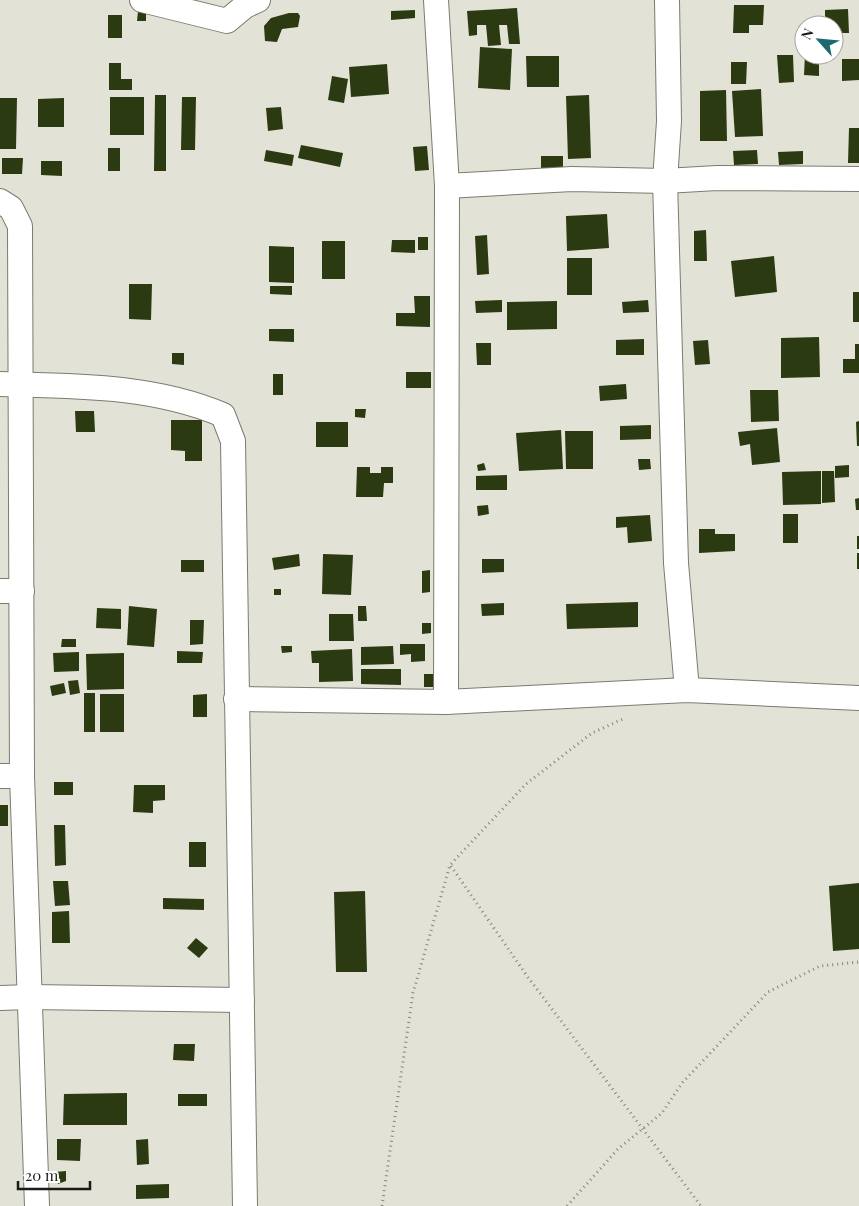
<svg xmlns="http://www.w3.org/2000/svg" width="859" height="1206" font-family="'Playfair Display',serif">
<style>
.building{fill:#2b3a11}
.lines{fill:none;stroke-linecap:round;stroke-linejoin:round}
.minor-casing{stroke:#7b7b70;stroke-width:26}
.path{stroke:#85857d;stroke-width:3;stroke-dasharray:1 4;stroke-linecap:butt}
.minor{stroke:#fff;stroke-width:24}
</style>
<rect width="100%" height="100%" fill="#e2e2d6"/>
<g class="building">
<path d="M734,5H764L763,25H749V33H733Z"/>
<path d="M517,8L520,44H509L507,25H499L501,45L488,46L486,25H477V35L469,36L467,11Z"/>
<path d="M848,9L849,33H834V25H825V10Z"/>
<path d="M415,10V18L391,20V11Z"/>
<path d="M138,11L146,12V21H137Z"/>
<path d="M289,13H298L300,16L298,27L282,29L277,42L265,41L264,26L271,18Z"/>
<rect x="108" y="15" width="14" height="23"/>
<path d="M480,47L512,49L510,90L478,88Z"/>
<path d="M777,55H793L794,82L779,83Z"/>
<path d="M805,55H819V76L804,75Z"/>
<path d="M526,56H559V87H527Z"/>
<path d="M842,59H859V80L842,81Z"/>
<path d="M731,62H747L746,84H731Z"/>
<path d="M109,63H121V79H132V90H109Z"/>
<path d="M387,64L389,94L351,97L349,67Z"/>
<path d="M332,76L348,79L344,103L328,100Z"/>
<path d="M761,89L763,136L735,137L732,91Z"/>
<path d="M726,90L727,141H700V91Z"/>
<path d="M155,95H166V171H154Z"/>
<path d="M589,95L591,158L568,159L566,96Z"/>
<rect x="110" y="97" width="34" height="38"/>
<path d="M182,97H196L195,150H181Z"/>
<path d="M0,98H17L16,149H0Z"/>
<path d="M64,98V127H38V99Z"/>
<path d="M281,107L283,129L268,131L266,108Z"/>
<path d="M849,128H859V163H848Z"/>
<path d="M301,145L343,153L340,167L298,158Z"/>
<path d="M427,146L429,170L415,171L413,147Z"/>
<rect x="108" y="148" width="12" height="23"/>
<path d="M266,150L294,155L292,166L264,161Z"/>
<path d="M757,150L758,164L734,165L733,151Z"/>
<path d="M803,151V164L779,165L778,152Z"/>
<rect x="541" y="156" width="22" height="14"/>
<path d="M2,158H23L22,174H2Z"/>
<path d="M41,161H62V176L41,175Z"/>
<path d="M607,214L609,248L567,251L566,216Z"/>
<path d="M706,230L707,261H694V231Z"/>
<path d="M487,235L489,274L477,275L475,236Z"/>
<rect x="418" y="237" width="10" height="13"/>
<path d="M392,240H415V253L391,252Z"/>
<rect x="322" y="241" width="23" height="38"/>
<path d="M269,246L294,247V283L269,282Z"/>
<path d="M774,256L777,292L735,297L731,261Z"/>
<rect x="567" y="258" width="25" height="37"/>
<path d="M129,284H152L151,320L129,319Z"/>
<path d="M270,286H292V295L270,294Z"/>
<rect x="853" y="292" width="6" height="30"/>
<path d="M414,296H430V327L396,326V313H415Z"/>
<path d="M502,300V312L476,313L475,301Z"/>
<path d="M648,300L649,312L623,313L622,302Z"/>
<path d="M557,301V329L507,330V302Z"/>
<path d="M269,329H294V342L269,341Z"/>
<path d="M819,337L820,377L781,378V338Z"/>
<path d="M644,339V355H616V340Z"/>
<path d="M708,340L710,364L695,365L693,341Z"/>
<path d="M476,343H491V365H477Z"/>
<path d="M855,344H859V373H843V359H855Z"/>
<path d="M172,353H184V365L172,364Z"/>
<rect x="406" y="372" width="25" height="16"/>
<rect x="273" y="374" width="10" height="21"/>
<path d="M626,384L627,399L600,401L599,386Z"/>
<path d="M750,390H778L779,421L751,422Z"/>
<path d="M355,409H366L365,418L355,417Z"/>
<path d="M75,411H94L95,432H76Z"/>
<path d="M171,420H202V461H185V451L171,450Z"/>
<path d="M859,421V446H857L856,422Z"/>
<rect x="316" y="422" width="32" height="25"/>
<path d="M651,425V439L620,440V426Z"/>
<path d="M777,428L780,462L752,465L750,444L740,446L738,432Z"/>
<path d="M561,430L563,469L519,471L516,433Z"/>
<path d="M565,431H593V469H566Z"/>
<path d="M638,459H650L651,469L639,470Z"/>
<path d="M484,463L486,470L478,471L477,465Z"/>
<path d="M849,465V477L835,478V466Z"/>
<path d="M357,467H370V473H381V467H393V483H384L383,497H356Z"/>
<path d="M821,471V504L783,505L782,472Z"/>
<path d="M822,471H834L835,502L822,503Z"/>
<path d="M507,475V490H476V476Z"/>
<path d="M859,498V510H856L855,499Z"/>
<path d="M488,505L489,514L478,516L477,506Z"/>
<rect x="783" y="514" width="15" height="29"/>
<path d="M650,515L652,541L628,543L627,527L616,528V517Z"/>
<path d="M699,529H715V534H735V551L699,553Z"/>
<rect x="857" y="536" width="2" height="13"/>
<rect x="857" y="553" width="2" height="16"/>
<path d="M299,554L300,566L274,570L272,558Z"/>
<path d="M323,554L353,555L351,595L322,594Z"/>
<path d="M482,559H504V572L482,573Z"/>
<rect x="181" y="560" width="23" height="12"/>
<path d="M430,570V592L422,593V571Z"/>
<rect x="274" y="589" width="7" height="6"/>
<path d="M638,602V627L567,629L566,604Z"/>
<path d="M504,603V615L482,616L481,604Z"/>
<path d="M129,606L157,609L154,647L127,645Z"/>
<path d="M358,606H366L367,621H358Z"/>
<path d="M97,608L121,609V629L96,628Z"/>
<path d="M329,614H353L354,641H329Z"/>
<path d="M190,620H204L203,644L190,645Z"/>
<path d="M422,623H431V633L422,634Z"/>
<path d="M62,639H76V647H61Z"/>
<path d="M400,644H425V661L411,662V654L400,655Z"/>
<path d="M281,646H292V652L282,653Z"/>
<path d="M393,646L394,664L361,665V647Z"/>
<path d="M352,649L353,681L319,682V663H312L311,651Z"/>
<path d="M177,651L203,652L202,663H177Z"/>
<path d="M79,652V671L54,672L53,653Z"/>
<path d="M124,653V689L87,690L86,654Z"/>
<path d="M361,669H401V685L361,684Z"/>
<rect x="424" y="674" width="13" height="13"/>
<path d="M78,680L80,693L70,695L68,681Z"/>
<path d="M64,683L66,693L52,696L50,686Z"/>
<rect x="84" y="693" width="11" height="39"/>
<rect x="100" y="694" width="24" height="38"/>
<path d="M207,694V717H193V695Z"/>
<rect x="54" y="782" width="19" height="13"/>
<path d="M134,785H165V800L153,801V813L133,812Z"/>
<rect x="0" y="805" width="8" height="21"/>
<path d="M54,825H65L66,865L55,866Z"/>
<rect x="189" y="842" width="17" height="25"/>
<path d="M53,881H68L70,905L55,906Z"/>
<path d="M859,883V949L833,951L829,886Z"/>
<path d="M365,891L367,972H336L334,892Z"/>
<path d="M163,898L204,899V910L163,909Z"/>
<path d="M69,911L70,943H52V912Z"/>
<path d="M196,938L208,948L199,958L187,948Z"/>
<path d="M174,1044H195L194,1061L173,1060Z"/>
<path d="M127,1093V1125H63L64,1094Z"/>
<rect x="178" y="1094" width="29" height="12"/>
<path d="M57,1139H81L80,1161L57,1160Z"/>
<path d="M148,1139L149,1164L137,1165L136,1140Z"/>
<path d="M66,1171V1181L58,1184L55,1172Z"/>
<path d="M169,1184V1198L136,1199V1185Z"/>
</g>
<g class="lines">
<g class="minor-casing">
<g id="minor">
<path d="M142,0L227,21L245,6L258,0"/>
<path d="M436,0L447,186L572,179L665,181L717,178L859,179"/>
<path d="M667,0L669,121L665,181L676,563L687,690"/>
<path d="M0,201L11,208L20,226L22,776L37,1206"/>
<path d="M0,384C75,386 153,385 223,415L233,441L245,1206"/>
<path d="M0,591H22"/>
<path d="M236,699L446,702L687,690L859,698"/>
<path d="M446,702L447,186"/>
<path d="M0,776H22"/>
<path d="M0,998L30,997L242,1000"/>
</g>
</g>
<g class="path">
<path d="M451,866L527,976L701,1206"/>
<path d="M382,1206L413,993L450,865L526,784L592,733L623,719"/>
<path d="M567,1206L618,1149L662,1113L682,1083L768,992L820,966L859,962"/>
</g>
<use href="#minor" class="minor"/>
</g>
<g transform="translate(819 40) rotate(297)"><circle r="24" fill="#ffffff" stroke="#a4a4a2"/>
<path d="M0-4L9 19L0 12L-9 19Z" fill="#1d6971"/>
<text y="-8" font-size="14" font-weight="bold" text-anchor="middle" fill="#1b1b17">N</text>
</g>
<path d="M18 1181v8h72v-8" fill="none" stroke="#1b1b17" stroke-width="2.5"/>
<text x="25" y="1181" font-size="15" fill="#1b1b17" stroke="#ffffff" stroke-width="4" paint-order="stroke">20 m</text>
</svg>
